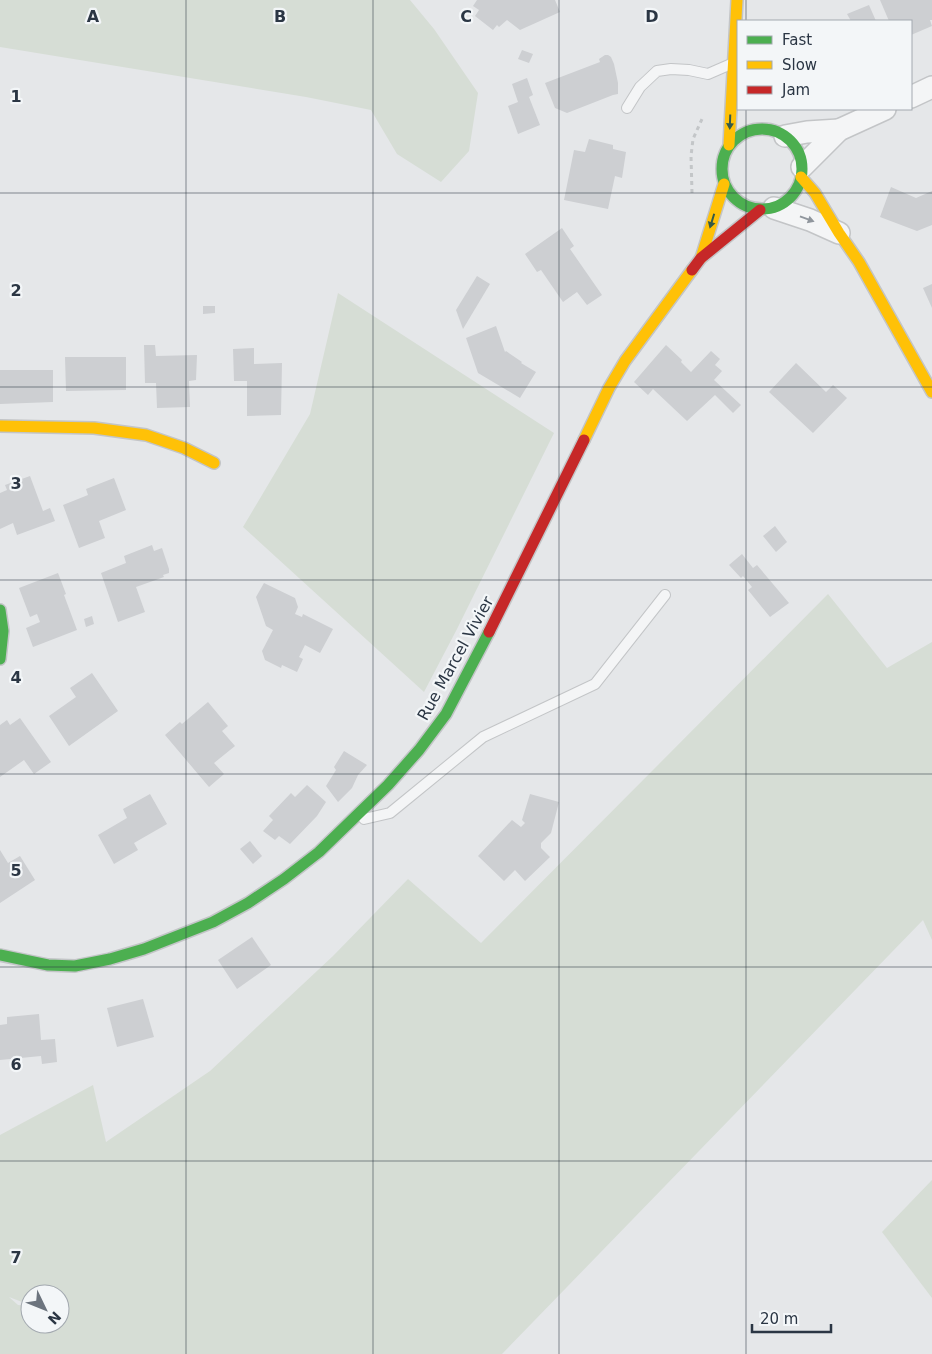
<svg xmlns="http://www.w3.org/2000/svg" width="932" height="1354" font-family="'DejaVu Sans',sans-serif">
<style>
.green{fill:#d6ddd5;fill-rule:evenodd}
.building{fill:#cdcfd2}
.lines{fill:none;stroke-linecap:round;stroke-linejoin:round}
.lane-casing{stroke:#c3c5c7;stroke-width:12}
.street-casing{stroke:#c3c5c7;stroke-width:24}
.fast-casing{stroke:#c3c5c7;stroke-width:14}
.slow-casing{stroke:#c3c5c7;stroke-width:14}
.jam-casing{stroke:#c3c5c7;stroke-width:14}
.path{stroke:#c3c6c8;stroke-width:3;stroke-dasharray:4 4;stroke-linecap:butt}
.lane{stroke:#f4f5f6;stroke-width:10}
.street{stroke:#f4f5f6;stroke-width:21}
.fast{stroke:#4caf50;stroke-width:11}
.slow{stroke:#ffc107;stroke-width:11}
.jam{stroke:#c62828;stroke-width:11}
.oneway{fill:#355a48}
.oneway2{fill:#90969d}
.grid{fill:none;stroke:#2b3644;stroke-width:1;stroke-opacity:0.55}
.labels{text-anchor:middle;stroke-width:4.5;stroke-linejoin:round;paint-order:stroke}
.street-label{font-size:16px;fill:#2b3644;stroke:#f3f6f8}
.grid-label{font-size:16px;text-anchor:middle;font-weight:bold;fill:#2b3644;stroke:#f3f6f8;stroke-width:4.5;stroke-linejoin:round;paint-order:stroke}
</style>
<rect width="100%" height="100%" fill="#e5e7e9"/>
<g class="green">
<path d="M0,0H410L434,29L478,93L469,151L441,182L397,154L371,110L306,97L0,47Z"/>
<path d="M338,293L554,433L457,629L424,692L243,527L310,414Z"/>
<path d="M828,594L887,668L932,642V940L923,920L502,1354H0V1135L93,1085L106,1142L210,1071L333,956L408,879L481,943ZM30,1294H60V1324H30V1306L18,1305L9,1297L30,1305Z"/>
<path d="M932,1180V1298L882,1232Z"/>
</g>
<g class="building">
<path d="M477,0H555L560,12L520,30L507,20L499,27L497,25L493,30L475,16L479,10L473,6Z"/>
<path d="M880,0H932V20H930L932,26L911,35V21H889Z"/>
<path d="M869,5L876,21H851L847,14Z"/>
<path d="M522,50L533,54L529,63L518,59Z"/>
<path d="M605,55H608L611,57L614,64L618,83V94L613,95L567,113L555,108L545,83L600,62L599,59Z"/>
<path d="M527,78L533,95L529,97L540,125L518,134L508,106L518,102L512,84Z"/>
<path d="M589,139L613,145V149L626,152L622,178L615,176L608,209L564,200L574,150L585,152Z"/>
<path d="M891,187L916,198L932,191V225L917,231L880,217Z"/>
<path d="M562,228L574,246L570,249L602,295L587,305L577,292L563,302L541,270L537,272L525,254Z"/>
<path d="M477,276L490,284L463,329L456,310Z"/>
<path d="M932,284V308L923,288Z"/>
<path d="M203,306H215V313L203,314Z"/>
<path d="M496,326L505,352L506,351L522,362L521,363L536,372L520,398L478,373L466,338Z"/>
<path d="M144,345H155L156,356L197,355L196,380L189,381L190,407L157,408L156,383H145Z"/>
<path d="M666,345L682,360L681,362L691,372L711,351L720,359L715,365L722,371L714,380L741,405L733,413L715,395L687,421L653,389L648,395L634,382Z"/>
<path d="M254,348V364L282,363L281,415L247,416V381H234L233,349Z"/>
<path d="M65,357H126V390L66,391Z"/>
<path d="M796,363L826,392L833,385L847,398L813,433L769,392Z"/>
<path d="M0,370H53V402L0,404Z"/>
<path d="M30,476L43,511L50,508L55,521L17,535L13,523L0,529V493L7,490L5,485Z"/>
<path d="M114,478L126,510L99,521L105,538L79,548L63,505L88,495L86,489Z"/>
<path d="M775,526L787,542L776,552L763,536Z"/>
<path d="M152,545L154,551L162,548L169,569V573L163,575L164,577L136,587L145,612L118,622L101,573L126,563L124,556Z"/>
<path d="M742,554L753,568L757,565L789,603L770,617L748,590L752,587L743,576L741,578L729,565Z"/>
<path d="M58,573L66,594L64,595L77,630L33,647L26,628L40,622L37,614L30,617L19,588Z"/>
<path d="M264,583L295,598L298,607L295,614L302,617L303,614L333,629L320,653L305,645L299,657L303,659L297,672L282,665L281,668L265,660L262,651L273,630L266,626L256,597Z"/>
<path d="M92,616L94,624L86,627L84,619Z"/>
<path d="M92,673L118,711L69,746L49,716L76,697L70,688Z"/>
<path d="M208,702L228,726L222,731L235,746L214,763L224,774L209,787L165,735L180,722L182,724Z"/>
<path d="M20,718L51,762L34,774L24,760L0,777V725L7,720L10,725Z"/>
<path d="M344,751L367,765L358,775L352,788L338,802L326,786L336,770L334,767Z"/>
<path d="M307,785L326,802L317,816L290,844L279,836L275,840L263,831L273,820L269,816L291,793L295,797Z"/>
<path d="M150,794L167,824L134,843L138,850L114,864L98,835L127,818L123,809Z"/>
<path d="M530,794L559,802L551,833L541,843V848L550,857L525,881L515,870L504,881L478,856L512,820L521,827L525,823L522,820Z"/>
<path d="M250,841L262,856L253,864L240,849Z"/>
<path d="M0,850L8,863L20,856L35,880L0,903Z"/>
<path d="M252,937L271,965L237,989L218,960Z"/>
<path d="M143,999L154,1037L117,1047L107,1008Z"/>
<path d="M39,1014L41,1040L55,1039L57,1062L42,1064L41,1056L0,1060V1025L7,1024V1017Z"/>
</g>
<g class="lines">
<g class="lane-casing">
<g id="lane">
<path d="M627,108L640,87L657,71L671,69L689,70L708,74L731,64"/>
<path d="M364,819L390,813L483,737L595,684L665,595"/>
</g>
</g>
<g class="street-casing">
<g id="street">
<path d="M911,97L932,87"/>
<path d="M785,136L807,132L839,130"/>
<path d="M802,167L839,130L885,109"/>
<path d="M774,208L810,220L839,233"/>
</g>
</g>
<g class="fast-casing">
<g id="fast">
<circle cx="762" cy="169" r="40"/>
<path d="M0,610L3,631L0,659"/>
<path d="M0,955L48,965L75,966L110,959L144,949L213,922L248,903L284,879L319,852L388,785L419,750L446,714L489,632"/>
</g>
</g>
<g class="slow-casing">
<g id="slow">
<path d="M729,145L737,0"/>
<path d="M801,177L815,193L839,233L859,262L932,392"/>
<path d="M701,258L724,184"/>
<path d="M0,426L94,428L146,435L184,448L214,463"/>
<path d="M584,440L609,388L625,361L692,270"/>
</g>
</g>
<g class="jam-casing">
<g id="jam">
<path d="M692,270L701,258L760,210"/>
<path d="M489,632L584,440"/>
</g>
</g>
<path class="path" d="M692,193L691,156L693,139L702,119"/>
<use href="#lane" class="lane"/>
<use href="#street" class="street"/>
<use href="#fast" class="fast"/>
<use href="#slow" class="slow"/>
<use href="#jam" class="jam"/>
</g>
<defs><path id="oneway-solid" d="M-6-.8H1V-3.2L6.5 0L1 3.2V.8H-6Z" transform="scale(1.25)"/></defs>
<g class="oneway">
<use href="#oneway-solid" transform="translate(730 122) rotate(92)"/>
<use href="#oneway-solid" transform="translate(712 221) rotate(107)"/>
</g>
<use class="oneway2" href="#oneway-solid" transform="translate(807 219) rotate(20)"/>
<path class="grid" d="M186,0V1354M373,0V1354M559,0V1354M746,0V21M746,109V1354M0,193H932M0,387H932M0,580H932M0,774H932M0,967H932M0,1161H932"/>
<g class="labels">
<g class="street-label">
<text transform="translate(455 658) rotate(-61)" y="6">Rue Marcel Vivier</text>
</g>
</g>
<g class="grid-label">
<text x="93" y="22">A</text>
<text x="280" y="22">B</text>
<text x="466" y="22">C</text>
<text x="652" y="22">D</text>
<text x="16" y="102">1</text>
<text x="16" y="296">2</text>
<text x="16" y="489">3</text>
<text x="16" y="683">4</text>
<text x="16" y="876">5</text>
<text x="16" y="1070">6</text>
<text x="16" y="1263">7</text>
</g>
<rect x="737" y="20" width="175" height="90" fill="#f3f6f8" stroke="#a3a9b0"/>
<rect x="747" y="36" width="25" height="8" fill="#4caf50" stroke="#a3a9b0"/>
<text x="782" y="45" font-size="15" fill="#2b3644">Fast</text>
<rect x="747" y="61" width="25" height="8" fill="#ffc107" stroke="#a3a9b0"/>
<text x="782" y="70" font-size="15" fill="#2b3644">Slow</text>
<rect x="747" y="86" width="25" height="8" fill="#c62828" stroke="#a3a9b0"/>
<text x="782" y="95" font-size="15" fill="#2b3644">Jam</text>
<g transform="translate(45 1309) rotate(133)"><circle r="24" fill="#f3f6f8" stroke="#a3a9b0"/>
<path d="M0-4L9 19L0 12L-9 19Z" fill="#6c747e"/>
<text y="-8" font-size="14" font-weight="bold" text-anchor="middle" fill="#2b3644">N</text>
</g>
<path d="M752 1324v8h79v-8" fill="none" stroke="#2b3644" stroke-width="2.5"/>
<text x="760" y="1324" font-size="15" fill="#2b3644" stroke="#f3f6f8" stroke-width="4" paint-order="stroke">20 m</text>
</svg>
